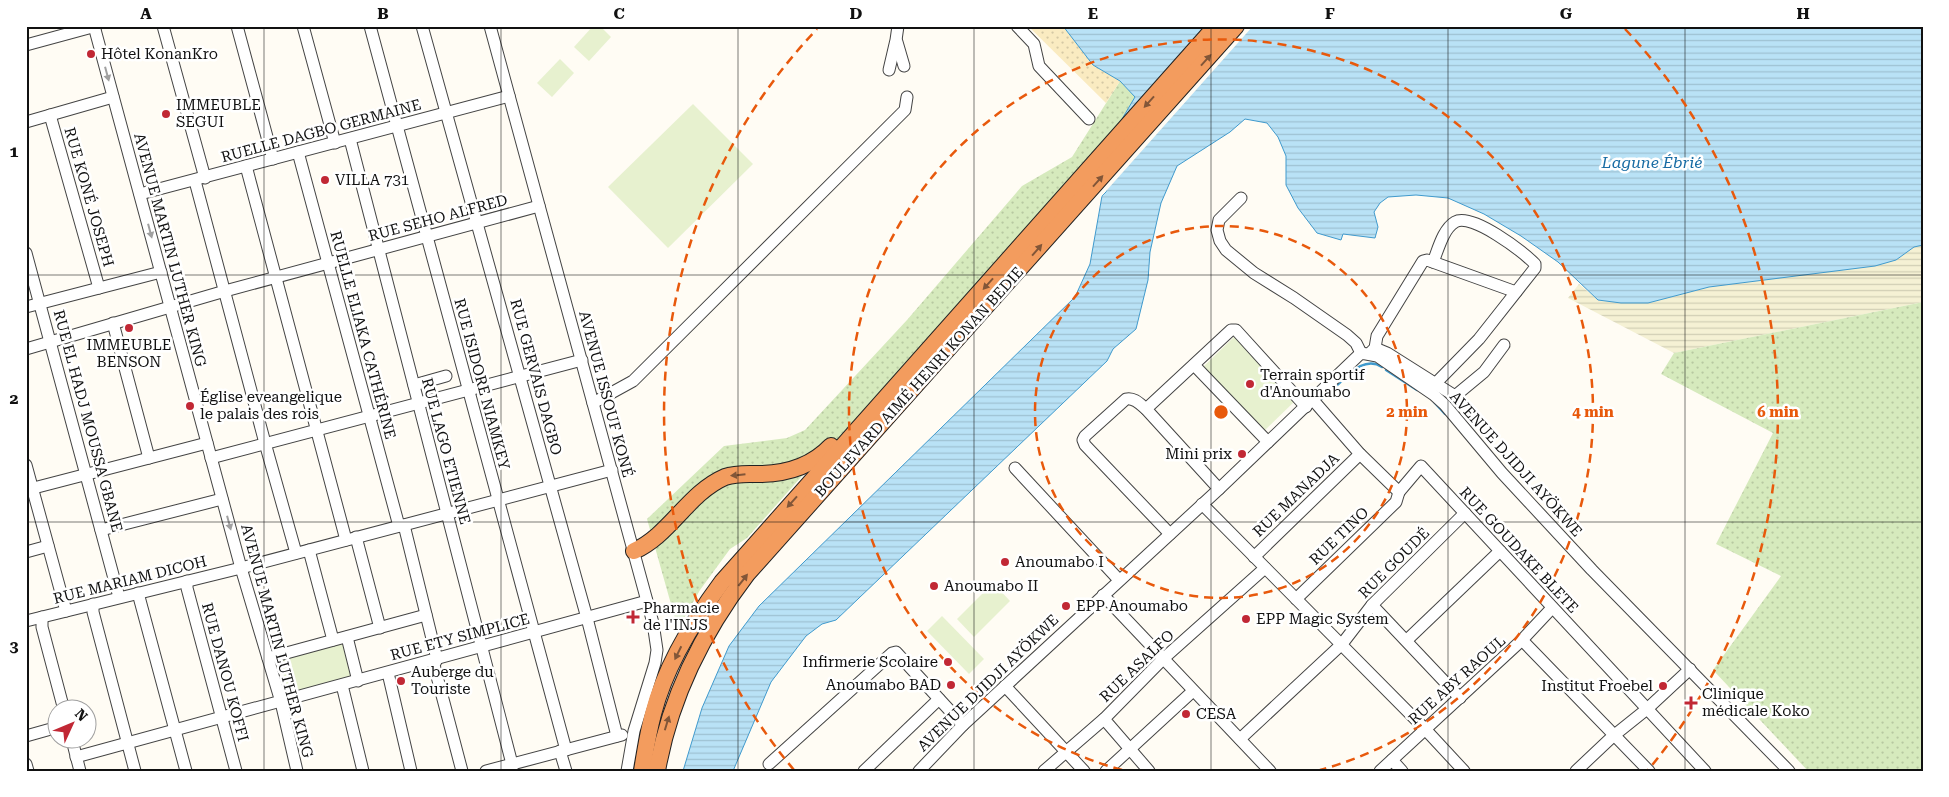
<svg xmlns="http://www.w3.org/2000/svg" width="1949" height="797" font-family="'Roboto Serif',serif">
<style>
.farmland{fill:url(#farmland-rules)}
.grass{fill:url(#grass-dots)}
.sand{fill:url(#sand-dots)}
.pitch{fill:#e7f1cf}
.water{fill:url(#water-rules);stroke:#409acd}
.pier{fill:#fffcf4}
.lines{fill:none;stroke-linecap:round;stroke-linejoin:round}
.stream{stroke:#409acd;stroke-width:2.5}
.minor-casing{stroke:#444;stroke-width:13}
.highway-casing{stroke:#222;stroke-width:18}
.minor{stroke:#fff;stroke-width:11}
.highway{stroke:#f39c5e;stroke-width:16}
.oneway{fill:#825638}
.oneway2{fill:#a0a0a0}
.grid{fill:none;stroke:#111;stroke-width:1;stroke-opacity:0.55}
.ring{fill:none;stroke:#e8590c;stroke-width:2.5;stroke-dasharray:9 6}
.poi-dot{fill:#c12835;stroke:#fff;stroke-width:2}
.labels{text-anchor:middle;stroke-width:5;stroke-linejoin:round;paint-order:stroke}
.poi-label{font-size:15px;fill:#111;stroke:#fff;text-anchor:start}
.street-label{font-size:15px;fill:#111;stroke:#fff}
.water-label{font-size:16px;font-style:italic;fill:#186ca4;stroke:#fff}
.centre{fill:#e8590c;stroke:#fff;stroke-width:2.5}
.ring-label{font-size:15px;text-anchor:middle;font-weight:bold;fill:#e8590c;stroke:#fff;stroke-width:5;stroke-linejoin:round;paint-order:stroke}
.neatline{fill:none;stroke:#111;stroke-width:2}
.grid-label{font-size:16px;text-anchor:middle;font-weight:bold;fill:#111}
</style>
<defs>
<pattern id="farmland-rules" width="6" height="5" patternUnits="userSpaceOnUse" patternTransform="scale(1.25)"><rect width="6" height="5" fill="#f5f1d4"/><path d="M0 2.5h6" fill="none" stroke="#d1ceb5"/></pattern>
<pattern id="grass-dots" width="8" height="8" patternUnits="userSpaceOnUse" patternTransform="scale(1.25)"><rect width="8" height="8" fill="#d6eabd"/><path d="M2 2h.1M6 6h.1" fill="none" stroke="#b7c8a1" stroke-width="1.8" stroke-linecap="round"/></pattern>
<pattern id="sand-dots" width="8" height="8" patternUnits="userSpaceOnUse" patternTransform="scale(1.25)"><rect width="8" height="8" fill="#faebc1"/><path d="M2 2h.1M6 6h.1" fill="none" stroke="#d5c8a5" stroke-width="1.8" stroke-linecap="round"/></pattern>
<pattern id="water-rules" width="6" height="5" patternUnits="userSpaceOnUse" patternTransform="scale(1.25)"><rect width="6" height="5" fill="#b9e2f6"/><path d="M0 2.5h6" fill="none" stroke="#9ec1d2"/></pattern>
</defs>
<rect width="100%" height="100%" fill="#fffcf4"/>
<path class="farmland" d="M1923,245V302L1674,353L1568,298L1579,284L1598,300L1621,303H1648L1709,287L1896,260L1914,247Z"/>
<g class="grass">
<path d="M1120,81L1135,97L1120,123L890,384L802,476L747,538L730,549L700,590L678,629L647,519L724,446L787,438L805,430L907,320L1022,186L1072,157Z"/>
<path d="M1923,302V771H1808L1713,670L1781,576L1716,544L1773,433L1661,374L1674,353Z"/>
</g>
<path class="sand" d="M1028,26H1063L1093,65L1120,81L1106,103Z"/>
<g class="pitch">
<path d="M593,26H600L611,37L589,61L574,47Z"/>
<path d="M560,59L574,73L552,97L537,83Z"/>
<path d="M693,104L753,164L668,248L608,187Z"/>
<path d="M1235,336L1296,400L1264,431L1203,367Z"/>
<path d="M993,583L1010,601L974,637L957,619Z"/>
<path d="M942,616L984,659L969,674L927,631Z"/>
<path d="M343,642L353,678L289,695L279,659Z"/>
</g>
<path class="water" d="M1063,26H1923V245L1914,247L1896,260L1875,266L1709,287L1648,303H1621L1598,300L1558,262L1521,236L1484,214L1448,198L1416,195L1388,197L1380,203L1374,212L1378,227L1375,238L1343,234L1341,240L1317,233L1298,208L1286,185V156L1278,137L1267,123L1245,119L1230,132L1177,166L1161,203L1150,252L1148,280L1136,329L1113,349L1107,361L836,620L822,624L806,636L771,682L733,771H683L702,708L729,646L759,606L1075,297L1090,264L1102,196L1106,192L1122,119L1135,97L1120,81L1093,65Z"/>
<path class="pier" d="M1206,26H1253L1099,199L1103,191L1118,125Z"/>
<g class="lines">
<g class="stream">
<path d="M1386,370L1417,390"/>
<path d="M1349,374C1358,366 1370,359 1382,367"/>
<path d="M1319,401L1345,378"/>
<path d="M1434,402L1445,414"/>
</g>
<g class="minor-casing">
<g id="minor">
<path d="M94,26L241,568L281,702L297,771"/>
<path d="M163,26L205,178"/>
<path d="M237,26L273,159"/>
<path d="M303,26L335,143"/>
<path d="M370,26L566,750"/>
<path d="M422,26L587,618L617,736"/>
<path d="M490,26L653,623L657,650L655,663L634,731L627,771"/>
<path d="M1017,26L1034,44L1039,66L1089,119"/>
<path d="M897,42L904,66"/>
<path d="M26,45L96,26"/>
<path d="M889,70L896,40L898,26"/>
<path d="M50,115L99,288"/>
<path d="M26,122L113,97"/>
<path d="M350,139L512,764V771"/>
<path d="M298,152L399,526"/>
<path d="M246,166L346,540"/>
<path d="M195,181L265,443L296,553"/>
<path d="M140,194L509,96"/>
<path d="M1241,198L1219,220L1217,230L1220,241L1226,250L1254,273L1294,298L1347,335L1356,343L1361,353"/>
<path d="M26,253L119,597"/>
<path d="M1433,262C1438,250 1443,229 1455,222C1472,212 1523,252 1535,264V268L1479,339L1435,384"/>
<path d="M26,307L161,272"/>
<path d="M113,323L149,458"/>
<path d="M1375,348L1387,353L1455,396L1484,372L1504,345"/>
<path d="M26,349L225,291L539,206"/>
<path d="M1370,353L1375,348L1377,336L1423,261L1427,260L1516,292"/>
<path d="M1194,365L1268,442"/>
<path d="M414,385L446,376"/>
<path d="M1313,400L1360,454L1399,492L1421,466L1705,771"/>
<path d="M593,403L633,381L905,110L907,97"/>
<path d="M1146,409L1231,330H1236L1306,407"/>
<path d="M211,458L582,360"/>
<path d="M26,465L66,611"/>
<path d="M1015,468L1119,580"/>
<path d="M26,490L207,443"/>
<path d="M1202,504L1425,729L1464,771"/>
<path d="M404,525L437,659L434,665L462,771"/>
<path d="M101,530L222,499"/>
<path d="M1170,534L1085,445L1083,440L1085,436L1126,399C1134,397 1140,404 1146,409L1219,489"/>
<path d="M356,537L380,628"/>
<path d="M309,550L333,640"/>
<path d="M26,552L48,546"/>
<path d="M1254,557L1360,454"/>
<path d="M187,581V588L236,771"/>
<path d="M138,593L186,771"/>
<path d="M1103,595L1270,771"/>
<path d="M1296,599L1396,502L1399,492"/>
<path d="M93,604V612L135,771"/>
<path d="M1372,605L1460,698"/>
<path d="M42,617V627L64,710"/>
<path d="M26,621L241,568L612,470"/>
<path d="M347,637L358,681"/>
<path d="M1407,640L1500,551"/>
<path d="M1522,640L1649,771"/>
<path d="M268,658L426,615"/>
<path d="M388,673L411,771"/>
<path d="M342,685L363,771"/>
<path d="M1005,686L1084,771"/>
<path d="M26,736L58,727"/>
<path d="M1240,739L1342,644L1372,605L1465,513"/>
<path d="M72,740L80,771"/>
<path d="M560,751L566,771"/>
<path d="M76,757L647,601"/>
<path d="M1392,760L1402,771"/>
<path d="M26,764L28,771"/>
<path d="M769,764L892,653L896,652L963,725"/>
<path d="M486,771L622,735"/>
<path d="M864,771L939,699"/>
<path d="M919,771L963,725L1219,489L1361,353L1377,356L1434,395L1445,405L1502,473L1592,570L1789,771"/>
<path d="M1044,771L1104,719"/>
<path d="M1106,771L1193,691"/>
<path d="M1149,771L1104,719L1163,659L1265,568"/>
<path d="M1380,771L1522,640L1552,608"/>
<path d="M1576,771L1612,737L1647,709L1690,669"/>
</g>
</g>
<g class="highway-casing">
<g id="highway">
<path d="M634,551C670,535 688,493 725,477C736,473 747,474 758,474C786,474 811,467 831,446"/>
<path d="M642,771C645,752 648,733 653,714C665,667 693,621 722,582L1216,26"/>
<path d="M657,771C670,697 702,633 747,574L1236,26"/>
</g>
</g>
<use href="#minor" class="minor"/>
<use href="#highway" class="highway"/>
</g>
<defs><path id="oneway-solid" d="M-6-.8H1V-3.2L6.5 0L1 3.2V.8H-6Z" transform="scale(1.25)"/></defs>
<g class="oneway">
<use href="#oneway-solid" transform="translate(1206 60) rotate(-48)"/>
<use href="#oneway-solid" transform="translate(1149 102) rotate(132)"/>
<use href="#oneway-solid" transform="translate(1098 181) rotate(-48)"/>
<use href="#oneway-solid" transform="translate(1037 250) rotate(-49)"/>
<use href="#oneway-solid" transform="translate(988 284) rotate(132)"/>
<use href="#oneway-solid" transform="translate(738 475) rotate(174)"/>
<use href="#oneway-solid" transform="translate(792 502) rotate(132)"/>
<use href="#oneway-solid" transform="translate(743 580) rotate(-52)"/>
<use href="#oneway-solid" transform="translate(678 653) rotate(116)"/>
<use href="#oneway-solid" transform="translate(667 723) rotate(-73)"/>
</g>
<g class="oneway2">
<use href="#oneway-solid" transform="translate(107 74) rotate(75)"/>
<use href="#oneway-solid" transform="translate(150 231) rotate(75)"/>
<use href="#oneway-solid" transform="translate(229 523) rotate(75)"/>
</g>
<path class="grid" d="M264,26V771M501,26V771M738,26V771M974,26V771M1211,26V771M1448,26V771M1685,26V771M26,275H1923M26,522H1923"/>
<g class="ring">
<circle cx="1221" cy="412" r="186"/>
<path d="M1122 770A372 372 0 1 1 1320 770"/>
<path d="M794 770A557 557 0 0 1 817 29M1625 29A557 557 0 0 1 1648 770"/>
</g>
<g class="poi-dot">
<circle cx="91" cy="54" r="5"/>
<circle cx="166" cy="114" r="5"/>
<circle cx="325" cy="180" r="5"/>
<circle cx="129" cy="328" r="5"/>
<circle cx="1250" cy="384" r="5"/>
<circle cx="190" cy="406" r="5"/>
<circle cx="1242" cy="454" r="5"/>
<circle cx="1005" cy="562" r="5"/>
<circle cx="934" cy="586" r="5"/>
<circle cx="1066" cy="606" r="5"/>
<path d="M630.5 609.5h5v5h5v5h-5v5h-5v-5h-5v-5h5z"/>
<circle cx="1246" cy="619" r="5"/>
<circle cx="948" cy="662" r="5"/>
<circle cx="401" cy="681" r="5"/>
<circle cx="951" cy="685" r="5"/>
<circle cx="1663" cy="686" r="5"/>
<path d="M1688.5 695.5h5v5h5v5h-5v5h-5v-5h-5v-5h5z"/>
<circle cx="1186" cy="714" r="5"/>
</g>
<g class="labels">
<g class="poi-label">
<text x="101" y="59">Hôtel KonanKro</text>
<text x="176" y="110">IMMEUBLE<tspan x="176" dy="17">SEGUI</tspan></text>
<text x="335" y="185">VILLA 731</text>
<text x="129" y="350" text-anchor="middle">IMMEUBLE<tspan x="129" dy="17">BENSON</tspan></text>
<text x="1260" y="380">Terrain sportif<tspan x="1260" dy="17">d'Anoumabo</tspan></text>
<text x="200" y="402">Église eveangelique<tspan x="200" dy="17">le palais des rois</tspan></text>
<text x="1232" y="459" text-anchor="end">Mini prix</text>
<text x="1015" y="567">Anoumabo I</text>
<text x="944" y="591">Anoumabo II</text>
<text x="1076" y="611">EPP Anoumabo</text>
<text x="643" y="613">Pharmacie<tspan x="643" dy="17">de l'INJS</tspan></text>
<text x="1256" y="624">EPP Magic System</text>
<text x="938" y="667" text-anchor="end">Infirmerie Scolaire</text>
<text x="411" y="677">Auberge du<tspan x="411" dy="17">Touriste</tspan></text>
<text x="941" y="690" text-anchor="end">Anoumabo BAD</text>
<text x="1653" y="691" text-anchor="end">Institut Froebel</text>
<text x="1702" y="699">Clinique<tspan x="1702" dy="17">médicale Koko</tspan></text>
<text x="1196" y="719">CESA</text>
</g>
<g class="street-label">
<text transform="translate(321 131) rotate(-15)" y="5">RUELLE DAGBO GERMAINE</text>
<text transform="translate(89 197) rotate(74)" y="5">RUE KONÉ JOSEPH</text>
<text transform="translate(438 218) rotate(-15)" y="5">RUE SEHO ALFRED</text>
<text transform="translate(170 250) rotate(75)" y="5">AVENUE MARTIN LUTHER KING</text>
<text transform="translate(363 335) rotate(75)" y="5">RUELLE ELIAKA CATHÉRINE</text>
<text transform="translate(536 377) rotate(75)" y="5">RUE GERVAIS DAGBO</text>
<text transform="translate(919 382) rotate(-48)" y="5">BOULEVARD AIMÉ HENRI KONAN BEDIE</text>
<text transform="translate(482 384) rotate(75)" y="5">RUE ISIDORE NIAMKEY</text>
<text transform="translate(606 394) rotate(75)" y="5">AVENUE ISSOUF KONÉ</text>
<text transform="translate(88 421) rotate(75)" y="5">RUE EL HADJ MOUSSA GBANE</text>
<text transform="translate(446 451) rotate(75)" y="5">RUE LAGO ETIENNE</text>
<text transform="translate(1516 464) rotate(48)" y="5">AVENUE DJIDJI AYÖKWE</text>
<text transform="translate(1296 495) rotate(-44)" y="5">RUE MANADJA</text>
<text transform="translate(1339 536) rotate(-44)" y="5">RUE TINO</text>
<text transform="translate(1519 550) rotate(47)" y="5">RUE GOUDAKE BLETE</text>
<text transform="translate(1394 563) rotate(-45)" y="5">RUE GOUDÉ</text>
<text transform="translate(130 580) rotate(-14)" y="5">RUE MARIAM DICOH</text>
<text transform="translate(460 637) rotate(-15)" y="5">RUE ETY SIMPLICE</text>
<text transform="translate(277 641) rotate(75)" y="5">AVENUE MARTIN LUTHER KING</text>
<text transform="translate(1137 666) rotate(-44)" y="5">RUE ASALFO</text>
<text transform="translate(225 672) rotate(75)" y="5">RUE DANOU KOFFI</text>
<text transform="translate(1457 680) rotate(-42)" y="5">RUE ABY RAOUL</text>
<text transform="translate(988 683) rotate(-44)" y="5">AVENUE DJIDJI AYÖKWE</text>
</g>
<g class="water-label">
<text x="1652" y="168">Lagune Ébrié</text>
</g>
</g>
<circle cx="1221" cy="412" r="8" class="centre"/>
<g class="ring-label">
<text x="1407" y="417">2 min</text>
<text x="1593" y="417">4 min</text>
<text x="1778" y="417">6 min</text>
</g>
<rect width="1949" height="797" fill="none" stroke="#ffffff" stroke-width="55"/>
<g transform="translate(72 724) rotate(46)"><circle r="24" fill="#ffffff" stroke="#a0a0a0"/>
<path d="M0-4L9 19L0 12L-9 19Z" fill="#c12835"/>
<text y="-8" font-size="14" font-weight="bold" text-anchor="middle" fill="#111111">N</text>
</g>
<rect x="28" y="28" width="1894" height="742" class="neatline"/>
<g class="grid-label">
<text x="146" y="19">A</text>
<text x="383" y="19">B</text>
<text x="619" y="19">C</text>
<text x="856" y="19">D</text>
<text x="1093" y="19">E</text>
<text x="1330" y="19">F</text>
<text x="1566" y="19">G</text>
<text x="1803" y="19">H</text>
<text x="14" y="157">1</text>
<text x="14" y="404">2</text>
<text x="14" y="652">3</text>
</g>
</svg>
